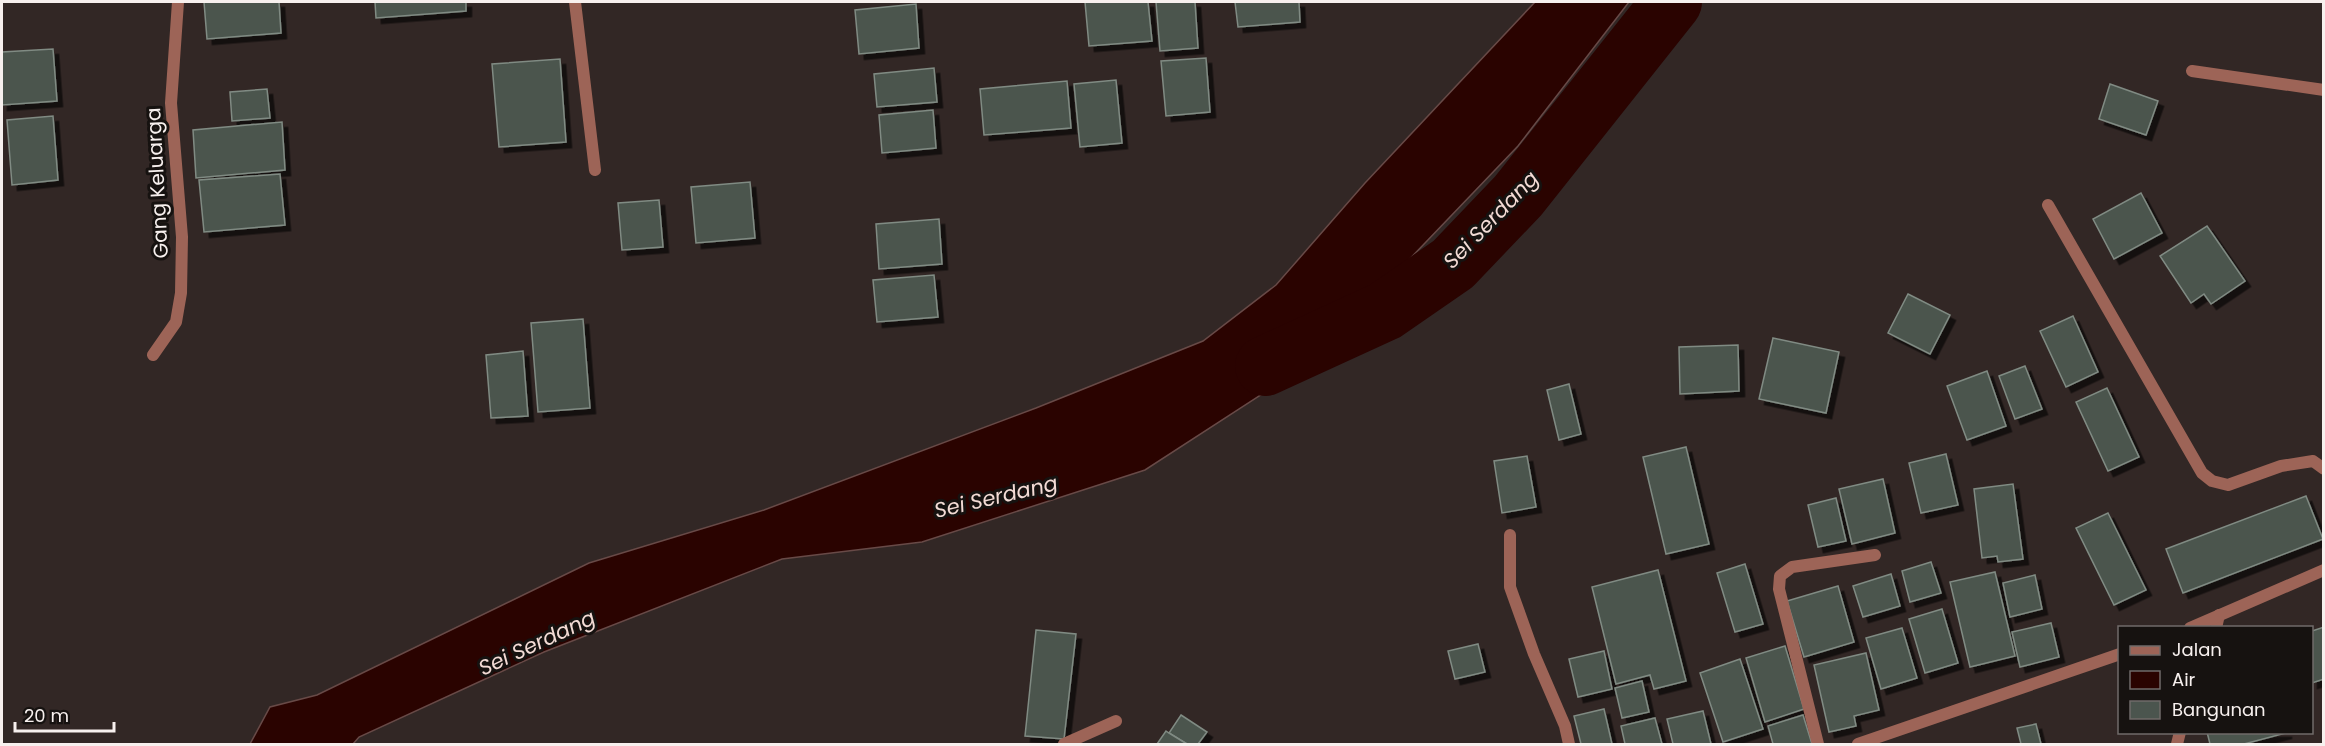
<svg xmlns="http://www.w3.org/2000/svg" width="2325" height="746" font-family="Poppins,sans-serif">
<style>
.water{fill:#2a0300;stroke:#684a47;stroke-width:1.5}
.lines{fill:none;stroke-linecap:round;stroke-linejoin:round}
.river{stroke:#2a0300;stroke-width:60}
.building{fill:#4b554e;stroke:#808b83;stroke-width:1.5;filter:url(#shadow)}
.service{stroke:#9d6457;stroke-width:12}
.minor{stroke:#9d6457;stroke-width:12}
.tertiary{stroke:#9d6457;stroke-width:12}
.labels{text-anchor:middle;stroke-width:6;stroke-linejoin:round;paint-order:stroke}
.street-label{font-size:20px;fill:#f7f0ee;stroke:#161210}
.water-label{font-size:21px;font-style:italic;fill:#f3dbd5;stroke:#161210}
</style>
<defs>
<filter id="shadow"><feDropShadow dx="5.5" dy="5.5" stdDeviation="0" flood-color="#0009"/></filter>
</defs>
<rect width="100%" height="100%" fill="#322725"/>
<path class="water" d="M1535,2H1629L1518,146L1310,363L1145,470L922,542L782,559L544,652L359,737L353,744H250L270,707L317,695L589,563L764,510L1036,408L1203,341L1276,285L1365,183Z"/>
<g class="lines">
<path class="river" d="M1265,366L1385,311L1453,264L1518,196L1672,2"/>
</g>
<g class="building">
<path d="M204,2H279L281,33L207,39Z"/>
<path d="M375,2H466V11L376,18Z"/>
<path d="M1085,2H1148L1152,41L1089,46Z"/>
<path d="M1156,2H1195L1198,48L1160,51Z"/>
<path d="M1235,2H1299L1300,22L1238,27Z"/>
<path d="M916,4L919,48L859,54L855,10Z"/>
<path d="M53,49L57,101L2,105V52Z"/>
<path d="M1206,58L1210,112L1166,116L1161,61Z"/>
<path d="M560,59L566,142L499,147L492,64Z"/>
<path d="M934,68L937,102L877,107L874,74Z"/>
<path d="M1116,80L1122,143L1080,147L1074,84Z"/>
<path d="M1067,81L1071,128L984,135L980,89Z"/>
<path d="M2110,84L2158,101L2146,135L2099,119Z"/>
<path d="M267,89L270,118L232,121L230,92Z"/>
<path d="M933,110L936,148L882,153L879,115Z"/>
<path d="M53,116L58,180L12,185L7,120Z"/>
<path d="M282,122L285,170L196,178L193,130Z"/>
<path d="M280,174L285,225L204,232L199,180Z"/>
<path d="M750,182L755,238L696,243L691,187Z"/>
<path d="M2141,193L2162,233L2114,259L2093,219Z"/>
<path d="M659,200L663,247L622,250L618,203Z"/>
<path d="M939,219L942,264L879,269L876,224Z"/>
<path d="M2207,226L2245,281L2211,304L2204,294L2191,303L2160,256Z"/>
<path d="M934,275L938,317L877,322L873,280Z"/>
<path d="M1908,294L1950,315L1930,354L1888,333Z"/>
<path d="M2073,316L2098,372L2066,387L2040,331Z"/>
<path d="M583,319L590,408L538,412L531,323Z"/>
<path d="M1773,338L1839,352L1826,413L1759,399Z"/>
<path d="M1738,345L1739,391L1680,394L1679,347Z"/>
<path d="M523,351L528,416L491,418L486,355Z"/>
<path d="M2025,366L2042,409L2015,419L1999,376Z"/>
<path d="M1987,371L2006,426L1967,440L1947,386Z"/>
<path d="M1569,384L1581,434L1559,440L1547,390Z"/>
<path d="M2107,388L2139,457L2108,471L2076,402Z"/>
<path d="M1686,447L1709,544L1666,554L1643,457Z"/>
<path d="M1946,454L1958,505L1921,513L1909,463Z"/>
<path d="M1527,456L1536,507L1502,513L1494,461Z"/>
<path d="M1883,479L1895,533L1852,544L1839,489Z"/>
<path d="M2013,484L2023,559L1998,562L1997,556L1982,558L1974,489Z"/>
<path d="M2306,496L2323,539L2183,593L2166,549Z"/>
<path d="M1836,498L1846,541L1818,547L1808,505Z"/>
<path d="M2108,513L2146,590L2114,605L2076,528Z"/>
<path d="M1931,562L1941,593L1910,602L1902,571Z"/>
<path d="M1745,564L1763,624L1735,632L1717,573Z"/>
<path d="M1658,570L1686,681L1654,689L1650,675L1616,684L1592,587Z"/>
<path d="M1995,572L2015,656L1970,667L1950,582Z"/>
<path d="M1891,574L1900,606L1863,617L1853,586Z"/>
<path d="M2035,575L2042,609L2010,617L2003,583Z"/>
<path d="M1838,586L1854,642L1804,657L1787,601Z"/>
<path d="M1942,609L1958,663L1925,673L1909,619Z"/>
<path d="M2051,623L2059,657L2020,667L2012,632Z"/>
<path d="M2324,627V679L2312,683V631Z"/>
<path d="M1902,628L1917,678L1881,689L1866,638Z"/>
<path d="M1036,630L1076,634L1064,739L1025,736Z"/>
<path d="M1478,644L1485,672L1455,679L1448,651Z"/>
<path d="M1785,646L1804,709L1765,722L1746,658Z"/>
<path d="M1604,651L1612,689L1578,697L1569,659Z"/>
<path d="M1866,653L1879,710L1854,716L1856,726L1829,732L1814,665Z"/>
<path d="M1740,659L1763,729L1723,742L1700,673Z"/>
<path d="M1642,681L1649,712L1622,718L1615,688Z"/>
<path d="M1604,709L1612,744H1581L1574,716Z"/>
<path d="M1703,711L1711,744H1673L1667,719Z"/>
<path d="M1181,715L1207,732L1198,744H1187L1169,733Z"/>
<path d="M1803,715L1812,744H1773L1768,726Z"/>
<path d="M1655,718L1662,744H1625L1621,726Z"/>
<path d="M2036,724L2041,744H2021L2017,728Z"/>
<path d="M1166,731L1169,733L1187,744H1157Z"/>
<path d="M2207,732H2286V733L2244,744H2210Z"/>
</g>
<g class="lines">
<g class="service">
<path d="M2192,71L2324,90"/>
<path d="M2216,628L2219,615"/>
<path d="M2177,744L2180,732"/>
</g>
<g class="minor">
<path d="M575,2L595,170"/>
<path d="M2048,205L2202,473L2212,481L2228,485L2281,466L2313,461L2324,469"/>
<path d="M153,355L176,322L181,293L182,237L171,103L178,2"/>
<path d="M1510,535V587L1534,654L1565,726L1569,744"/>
<path d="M1064,744L1116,721"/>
<path d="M1818,744L1779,589L1780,576L1792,567L1875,555"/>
</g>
<g class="tertiary">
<path d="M2190,628L2324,570"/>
<path d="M1858,744L2120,654"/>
</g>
</g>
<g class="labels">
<g class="street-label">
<text transform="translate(157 183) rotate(-93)" y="7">Gang Keluarga</text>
</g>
<g class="water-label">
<text transform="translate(1491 220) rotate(-46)" y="7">Sei Serdang</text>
<text transform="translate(996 497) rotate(-13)" y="7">Sei Serdang</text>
<text transform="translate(537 643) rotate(-25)" y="7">Sei Serdang</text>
</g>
</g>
<rect width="2325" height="746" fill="none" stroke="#f7f0ee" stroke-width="6"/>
<rect x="2118" y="626" width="195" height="108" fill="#161210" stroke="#706b69" stroke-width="1.5"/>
<rect x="2130" y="646" width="30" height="9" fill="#9d6457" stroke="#706b69" stroke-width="1.5"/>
<text x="2172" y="656" font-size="18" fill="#f7f0ee">Jalan</text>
<rect x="2130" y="671" width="30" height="18" fill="#2a0300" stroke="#706b69" stroke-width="1.5"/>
<text x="2172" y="686" font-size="18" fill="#f7f0ee">Air</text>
<rect x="2130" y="701" width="30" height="18" fill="#4b554e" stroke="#706b69" stroke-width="1.5"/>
<text x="2172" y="716" font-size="18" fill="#f7f0ee">Bangunan</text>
<path d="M15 722v9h99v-9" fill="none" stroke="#f7f0ee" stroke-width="3"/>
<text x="24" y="722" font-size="18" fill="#f7f0ee" stroke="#161210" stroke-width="4.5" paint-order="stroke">20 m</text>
</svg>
